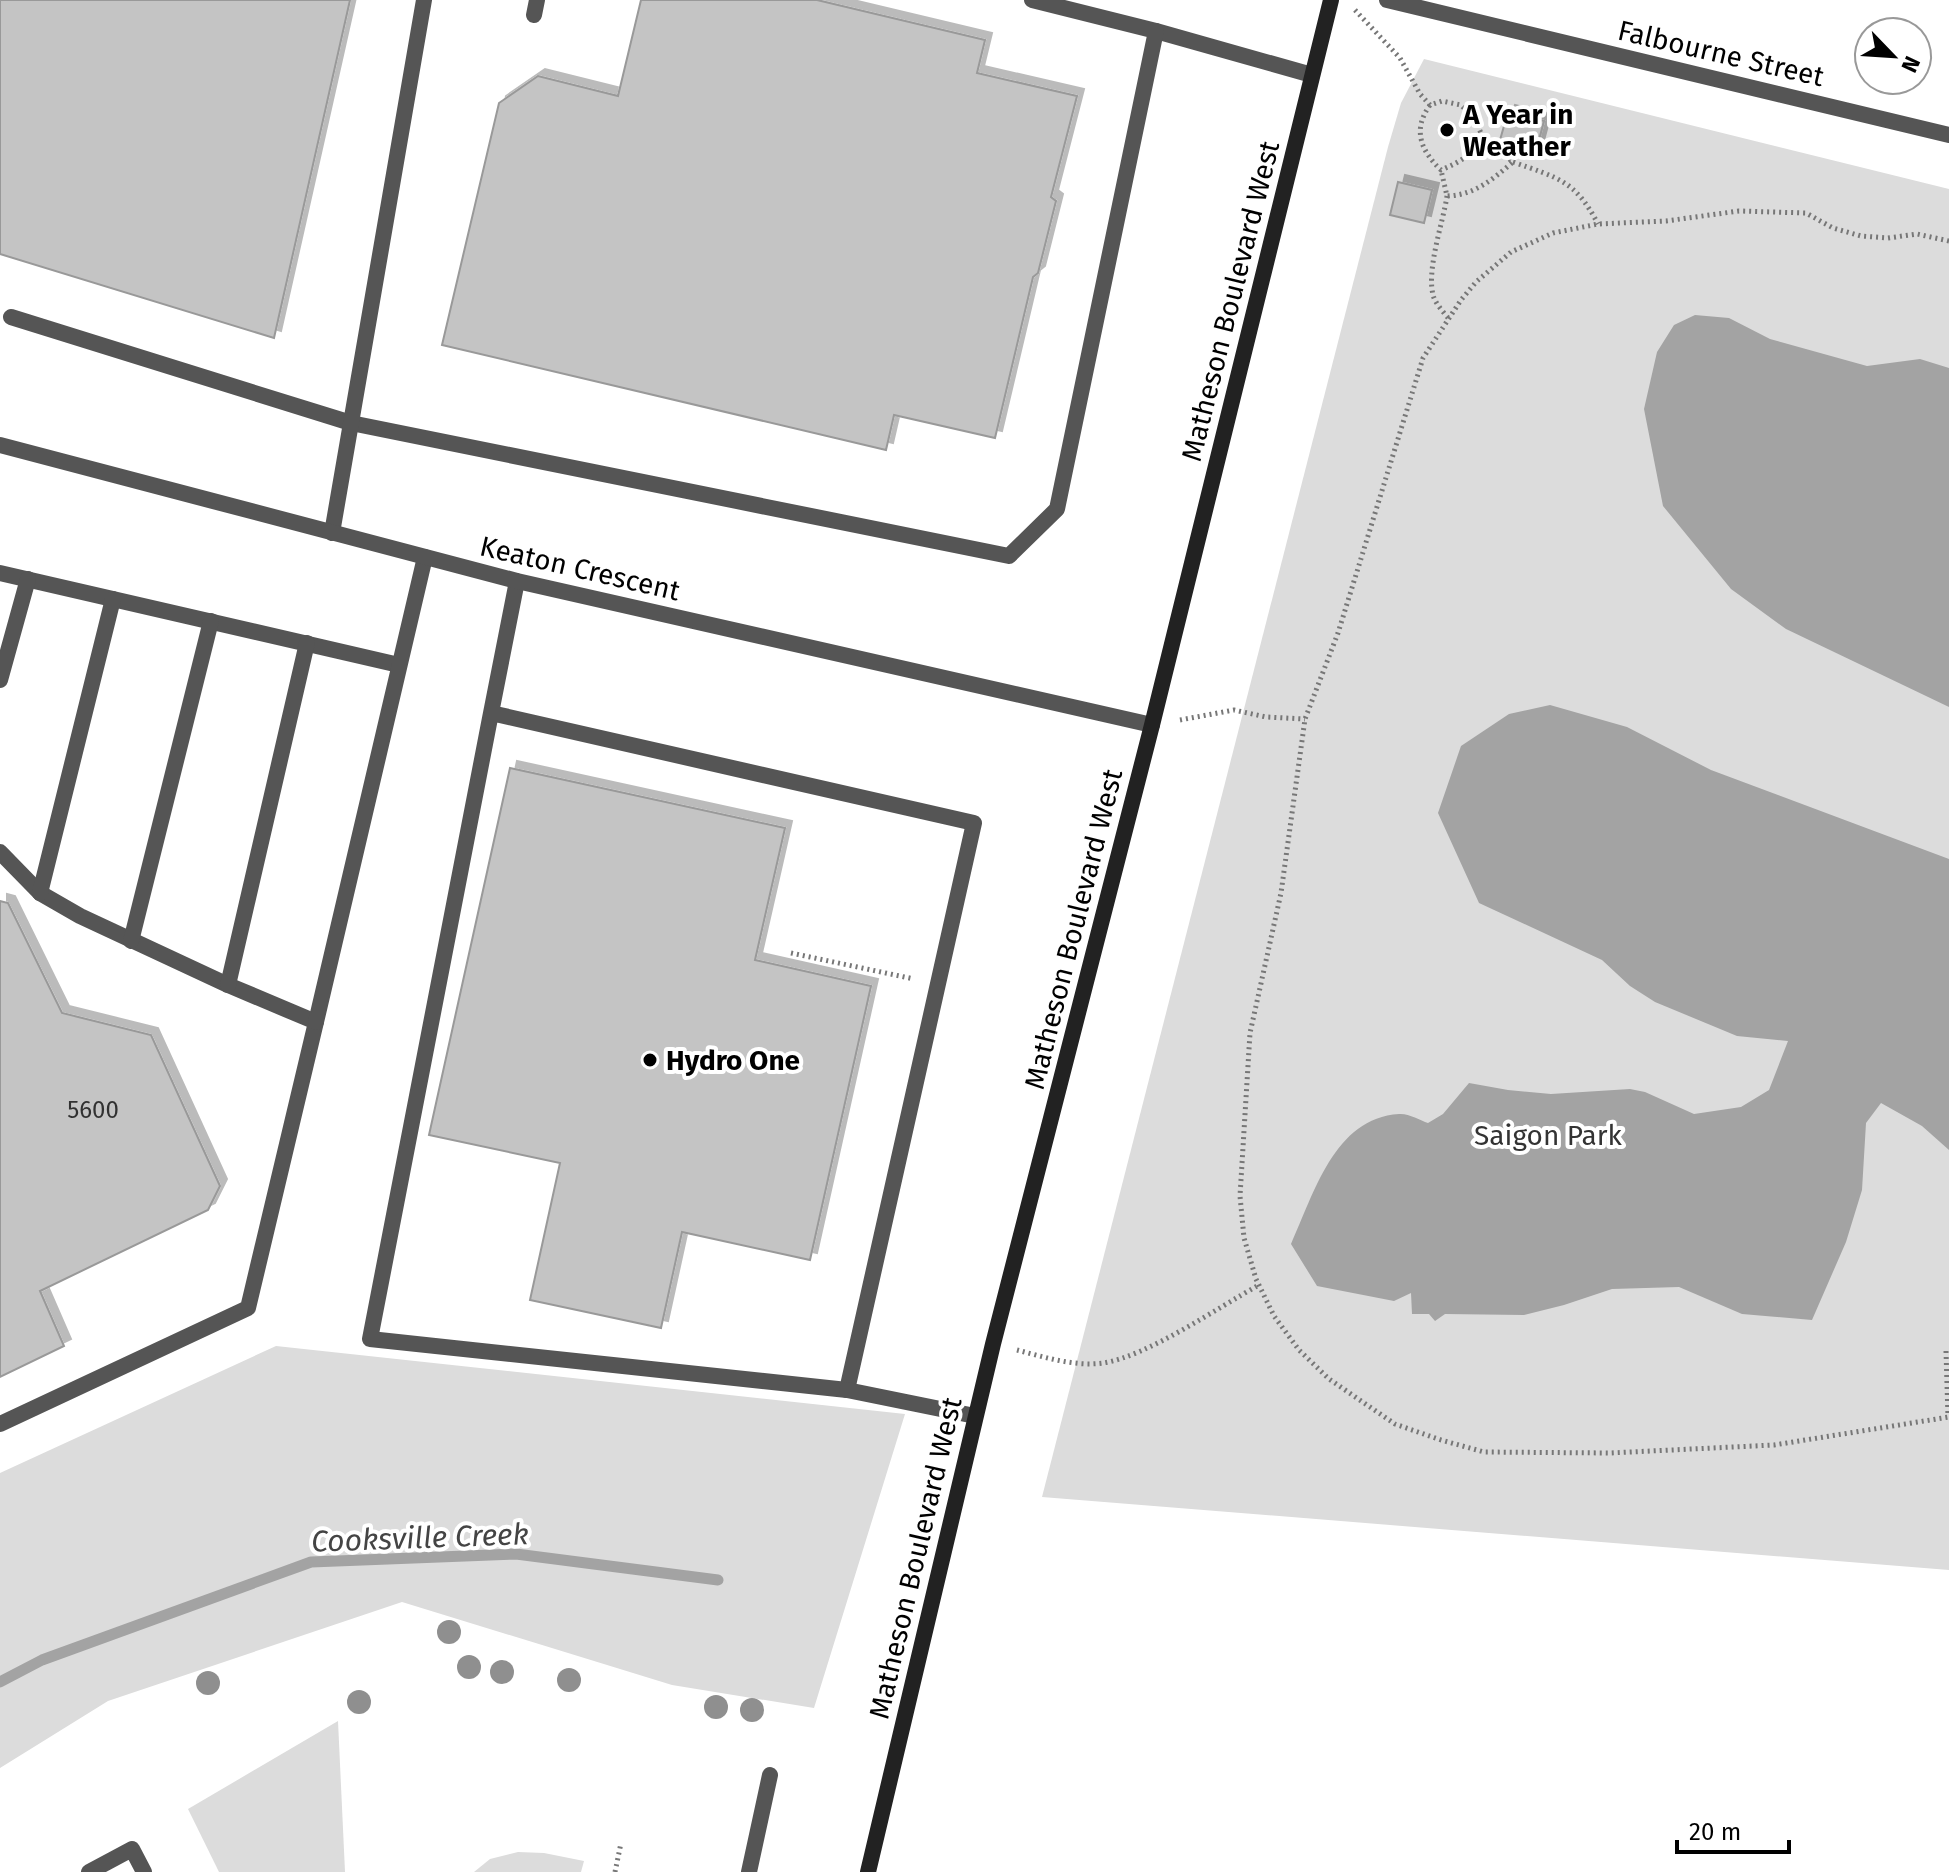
<svg xmlns="http://www.w3.org/2000/svg" width="1949" height="1872" font-family="'Fira Sans',sans-serif">
<style>
.green{fill:#dcdcdc}
.water{fill:#a3a3a3}
.lines{fill:none;stroke-linecap:round;stroke-linejoin:round}
.stream{stroke:#a3a3a3;stroke-width:11}
.building{fill:#c4c4c4;stroke:#999;stroke-width:2;filter:url(#shadow)}
.path{stroke:#777;stroke-width:5;stroke-dasharray:2 4;stroke-linecap:butt}
.lane{stroke:#555;stroke-width:16}
.street{stroke:#555;stroke-width:16}
.secondary{stroke:#222;stroke-width:16}
.tree{fill:#8f8f8f}
.poi-dot{fill:#000;stroke:#fff;stroke-width:3}
.labels{text-anchor:middle;stroke-width:8;stroke-linejoin:round;paint-order:stroke}
.number-label{font-size:24px;fill:#313131}
.street-label{font-size:28px;fill:#000;stroke:#fff}
.poi-label{font-size:28px;font-weight:bold;fill:#000;stroke:#fff;text-anchor:start}
.park-label{font-size:28px;fill:#333;stroke:#fff}
.water-label{font-size:30px;font-style:italic;fill:#444;stroke:#fff}
</style>
<defs>
<filter id="shadow"><feDropShadow dx="7" dy="-7" stdDeviation="0" flood-color="#0004"/></filter>
</defs>
<rect width="100%" height="100%" fill="#fff"/>
<g class="green">
<path d="M1424,59L1949,189V1570L1042,1497L1388,147L1401,103Z"/>
<path d="M276,1346L905,1414L814,1708L672,1685L402,1602L108,1701L0,1768V1473Z"/>
<path d="M338,1721L345,1872H219L188,1809Z"/>
<path d="M518,1852L544,1853L584,1861L581,1872H474L490,1859Z"/>
</g>
<g class="water">
<path d="M1695,315L1729,318L1770,339L1867,366L1920,359L1949,368V707L1786,629L1731,589L1663,506L1644,409L1657,352L1674,325Z"/>
<path d="M1550,705L1627,727L1711,770L1949,859V1150L1922,1126L1881,1103L1866,1123L1862,1190L1846,1242L1812,1320L1742,1314L1679,1287L1612,1289L1564,1305L1524,1315L1445,1314L1435,1321L1429,1314H1412L1411,1293L1394,1301L1317,1286L1291,1244C1314,1194 1334,1118 1399,1114C1408,1113 1420,1120 1428,1123L1443,1114L1469,1083L1508,1090L1551,1094L1630,1089L1645,1092L1694,1114L1741,1107L1769,1090L1788,1041L1737,1036L1655,1002L1630,986L1602,960L1479,903L1438,813L1461,746L1509,714Z"/>
</g>
<g class="lines">
<path class="stream" d="M0,1682L42,1660L311,1562L516,1554L718,1580"/>
</g>
<g class="building">
<path d="M0,0H350L274,338L0,254Z"/>
<path d="M641,0H817L985,40L977,73L1077,96L1051,197L1056,201L1038,273L1033,277L995,438L894,415L886,450L442,345L499,103L538,76L618,96Z"/>
<path d="M1508,112L1544,121L1535,155L1498,147Z"/>
<path d="M1398,182L1432,190L1424,223L1390,215Z"/>
<path d="M510,768L785,828L755,960L871,986L810,1260L682,1232L661,1328L530,1300L560,1163L429,1135Z"/>
<path d="M0,901L8,903L62,1013L151,1035L220,1186L208,1210L40,1291L64,1346L0,1377Z"/>
</g>
<g class="lines">
<g class="path">
<path d="M1355,10L1400,58L1420,94L1430,105L1442,101L1461,105L1475,119L1483,138L1513,162C1493,179 1475,195 1447,196L1441,170"/>
<path d="M1430,105C1412,130 1421,151 1441,170C1460,162 1472,155 1483,138"/>
<path d="M1513,162C1558,178 1575,180 1598,224"/>
<path d="M1447,196C1443,223 1425,273 1434,298C1437,305 1444,313 1449,319"/>
<path d="M1949,241L1917,234L1888,238L1861,236L1833,228L1806,213L1739,211L1666,221L1598,224L1553,233L1511,252L1476,282L1461,300L1423,358L1338,633L1305,719L1281,893L1250,1033L1240,1196L1244,1238L1256,1279L1274,1316L1299,1350L1329,1379L1395,1424L1441,1440L1484,1452L1610,1453L1774,1445L1949,1417"/>
<path d="M1180,720L1234,710L1266,717L1305,719"/>
<path d="M791,953L914,979"/>
<path d="M1017,1350C1044,1357 1075,1367 1103,1363C1148,1356 1217,1308 1259,1285"/>
<path d="M1946,1351L1948,1417"/>
<path d="M615,1872L621,1843"/>
</g>
<g class="lane">
<path d="M534,15L537,0"/>
<path d="M1156,31L1312,75"/>
<path d="M11,317L351,423L1009,556L1057,509L1156,31L1032,0"/>
<path d="M332,533L424,0"/>
<path d="M0,573L399,665"/>
<path d="M0,680L28,579"/>
<path d="M491,713L370,1339L847,1390L974,823L491,713L517,581"/>
<path d="M0,852L40,893L80,916L228,985L316,1022L248,1308L0,1424"/>
<path d="M40,893L113,599"/>
<path d="M131,941L211,621"/>
<path d="M228,985L307,643"/>
<path d="M316,1022L425,557"/>
<path d="M847,1390L975,1416"/>
<path d="M89,1872L132,1849L144,1872"/>
<path d="M749,1872L770,1775"/>
</g>
<g class="street">
<path d="M1387,0L1949,135"/>
<path d="M0,445L517,581L1152,725"/>
</g>
<path class="secondary" d="M868,1872L993,1344L1152,725L1331,0"/>
</g>
<g class="tree">
<circle cx="449" cy="1632" r="12"/>
<circle cx="469" cy="1667" r="12"/>
<circle cx="502" cy="1672" r="12"/>
<circle cx="569" cy="1680" r="12"/>
<circle cx="208" cy="1683" r="12"/>
<circle cx="359" cy="1702" r="12"/>
<circle cx="716" cy="1707" r="12"/>
<circle cx="752" cy="1710" r="12"/>
</g>
<g class="poi-dot">
<circle cx="1447" cy="130" r="8"/>
<circle cx="650" cy="1060" r="8"/>
</g>
<g class="labels">
<g class="number-label">
<text x="93" y="1118">5600</text>
</g>
<g class="street-label">
<text transform="translate(1721 53) rotate(13)" y="10">Falbourne Street</text>
<text transform="translate(1230 301) rotate(-76)" y="10">Matheson Boulevard West</text>
<text transform="translate(580 568) rotate(13)" y="10">Keaton Crescent</text>
<text transform="translate(1073 929) rotate(-76)" y="10">Matheson Boulevard West</text>
<text transform="translate(915 1558) rotate(-77)" y="10">Matheson Boulevard West</text>
</g>
<g class="poi-label">
<text x="1463" y="124">A Year in<tspan x="1463" dy="32">Weather</tspan></text>
<text x="666" y="1070">Hydro One</text>
</g>
<g class="park-label">
<text x="1548" y="1145">Saigon Park</text>
</g>
<g class="water-label">
<text transform="translate(420 1538) rotate(-2)" y="10">Cooksville Creek</text>
</g>
</g>
<g transform="translate(1893 56) rotate(115)"><circle r="38" fill="#ffffff" stroke="#999999" stroke-width="2"/>
<path d="M0-6L14 30L0 20L-14 30Z" fill="#000000"/>
<text y="-12" font-size="22" font-weight="bold" text-anchor="middle" fill="#000000">N</text>
</g>
<path d="M1677 1840v12h112v-12" fill="none" stroke="#000000" stroke-width="4"/>
<text x="1689" y="1840" font-size="24" fill="#000000" stroke="#ffffff" stroke-width="6" paint-order="stroke">20 m</text>
</svg>
